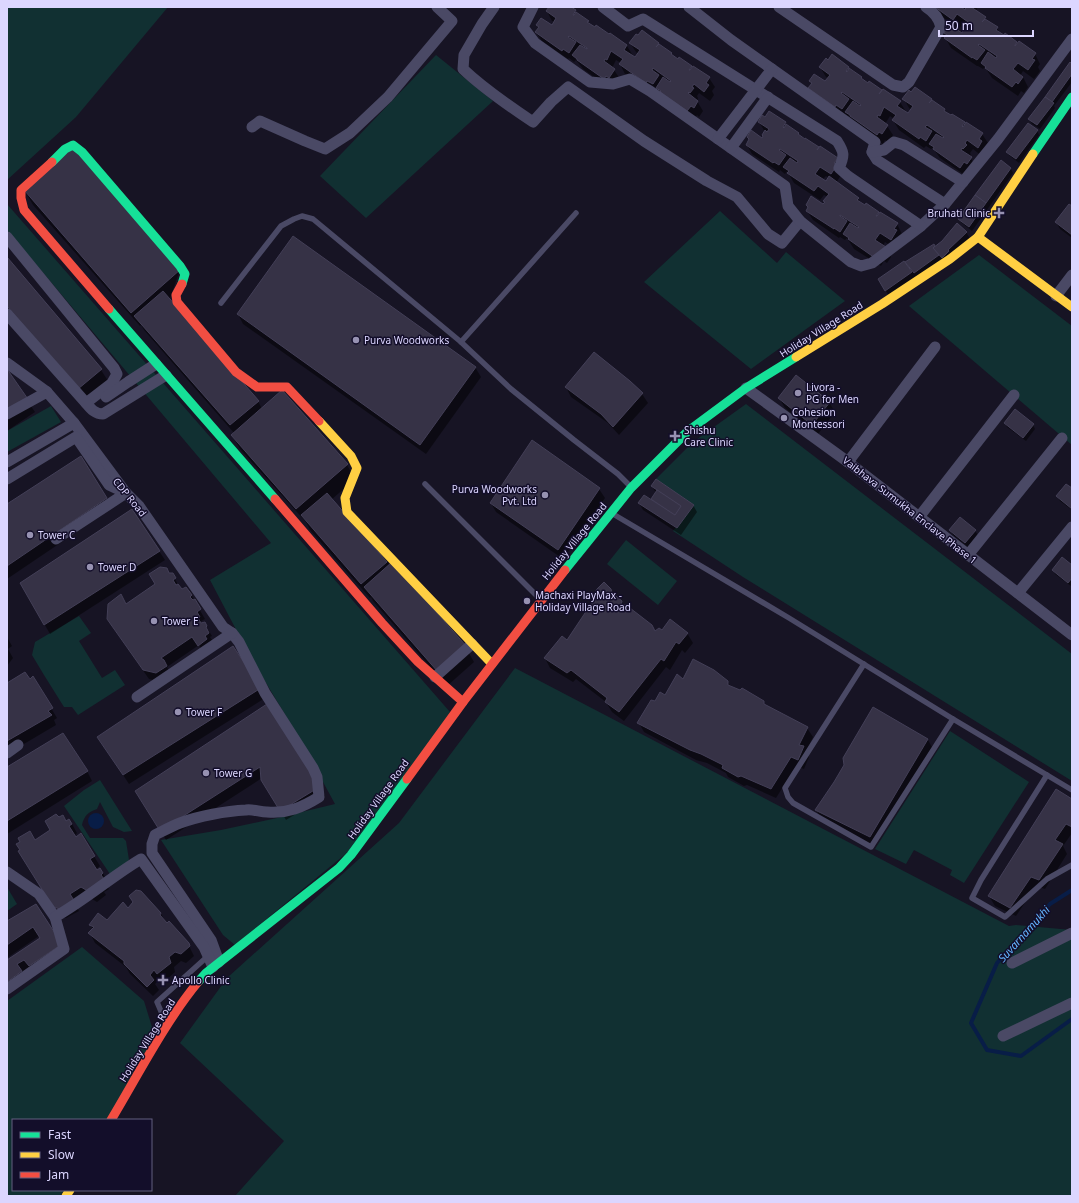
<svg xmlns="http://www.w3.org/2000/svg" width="1079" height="1203" font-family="'Noto Sans',sans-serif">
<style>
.green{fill:#113032}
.water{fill:#081d47}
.shadow{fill:#0007;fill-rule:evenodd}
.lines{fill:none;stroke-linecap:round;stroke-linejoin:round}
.stream{stroke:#081d47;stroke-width:4}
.building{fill:#363246;stroke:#433f57}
.lane{stroke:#4a4965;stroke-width:5.5}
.street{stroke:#4a4965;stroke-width:11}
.fast{stroke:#16e098;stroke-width:9}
.slow{stroke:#ffcf43;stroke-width:9}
.jam{stroke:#f24e42;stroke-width:9}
.poi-dot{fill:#9792b2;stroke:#130e2a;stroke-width:1.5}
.labels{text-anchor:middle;stroke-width:3;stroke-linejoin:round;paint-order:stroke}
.poi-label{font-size:10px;fill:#dcd6ff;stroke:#130e2a;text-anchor:start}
.street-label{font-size:10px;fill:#dcd6ff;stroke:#130e2a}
.water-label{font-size:11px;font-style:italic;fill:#64b5ff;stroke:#130e2a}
</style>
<rect width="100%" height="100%" fill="#171424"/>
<g class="green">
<path d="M7,7H168L76,117L7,180Z"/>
<path d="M436,55L493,101L366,218L320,176Z"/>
<path d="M7,204L450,712L365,838L235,945L223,935L161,840L221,830L277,818L335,804L298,736L251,658L210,580L271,543L7,230Z"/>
<path d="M720,211L777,263L786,252L845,301L751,369L644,282Z"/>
<path d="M979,255L1072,326V445L909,306Z"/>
<path d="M746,404L1072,654V781L743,577L673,531L694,505L656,479L693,442Z"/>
<path d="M51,406L61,422L7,452V431Z"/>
<path d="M626,540L677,581L658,605L607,564Z"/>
<path d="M79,616L91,633L79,641L102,678L115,670L125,685L78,715L72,707H64L44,675L32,655L35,642Z"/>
<path d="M515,668L1009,926L1016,925L1072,930V1196H235L284,1141L180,1043L227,978L399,823Z"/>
<path d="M950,731L1029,782L964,883L950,875L952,870L914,850L906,864L875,849Z"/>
<path d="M100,780L132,831L124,832L113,827L100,802L97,809C88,812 84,816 82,825L90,838H123L126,841L129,860L119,870L110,874L64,806L84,790Z"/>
<path d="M7,887L17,904L7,911Z"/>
<path d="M82,947L144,1001L156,1040L107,1120H13V1190H64L60,1196H7V1001Z"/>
</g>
<circle class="water" cx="96" cy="821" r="8"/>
<g class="shadow">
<path d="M550,7H569L588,21L590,25L595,29L597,27L627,46L635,59L638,54L636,52L630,43H658L660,46L671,54L673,57L691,67L692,69L709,78L715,87L712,91L714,95L710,101L699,93L697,96L698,98L697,101L703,111L699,117L697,115L693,120L625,74L620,64L621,63L616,60L612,68L614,70L620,79L610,88L583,69L576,60L574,62L569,58L568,59L542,41L536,32L539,28L537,25L552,27L555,22L552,21L547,11Z"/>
<path d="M931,7H963L961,9L965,11L968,7H978L975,12L997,28L1000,34L1035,54L1040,64L1038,67L1040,71L1034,79L1023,71L1020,76L1023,77L1028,87L1024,93L1021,91L1018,96L992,78L985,67L983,69L978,66H977L951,48L946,39L947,37L945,34H962L967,26L963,23L959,29L933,10Z"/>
<path d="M1072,65V82L1054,106L1055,108L1040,129L1032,124L1030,119Z"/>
<path d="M820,67H848L861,77L864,82L868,85L870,83L900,102L908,115L911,110L909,108L904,99L931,100L933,102L944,110L946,113L964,123L965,126L982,134L988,143L983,157L973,149L970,153L971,155L970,157L976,167L966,176L940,158L933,148L931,149L926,146L924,148L899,130L893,120L894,119L890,116L885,124L887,126L893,135L888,143L885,140L883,144L856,126L849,116L847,118L842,114L812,84L810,81L825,83L828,78L826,77Z"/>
<path d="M766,118L785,123L787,126L798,133L800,138L806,139L837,159L841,175L836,183L858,199L861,204L897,224L902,234L896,249L885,242L883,246L885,248L891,257L887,263L884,261L881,266L854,249L847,238L845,240L840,237L839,238L813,220L807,211L809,209L807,205L823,206L825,203L824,201L828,197L824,195L820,200L794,183L787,171L785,174L780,170L779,172L752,154L747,145L750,141L748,137L763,139L765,132L759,122ZM826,176L829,178L826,183L822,180Z"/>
<path d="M1037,130L1039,135L1019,163L1010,156L1007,152Z"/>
<path d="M1001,162L1011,169L1013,173L972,231L962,223L959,219Z"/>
<path d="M25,191L180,270L169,301L258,401L262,409L347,465L355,479L331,500L466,648L474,662L447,686L373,601L371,597L370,598L310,530L306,522L240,449L232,435L234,433L144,330L141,325L140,326L33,205Z"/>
<path d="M1072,207V238L1060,229L1056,222Z"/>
<path d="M966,232L972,242L891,300L880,280L934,245L935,248Z"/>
<path d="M7,258L101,370L110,384L87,403L7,309Z"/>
<path d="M238,314L475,367L481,377L426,454L243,324Z"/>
<path d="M7,371L35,412L7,431Z"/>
<path d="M566,387L642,394L648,403L619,435L608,423L571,397Z"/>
<path d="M779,398L829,402L835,412L818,434L785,408Z"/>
<path d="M1005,423L1033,425L1035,429L1026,441L1007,427Z"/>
<path d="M652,486L693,505L697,512L681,535L643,510L639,503H654L652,499L656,493Z"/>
<path d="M599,489L605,498L563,559L496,512L491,503Z"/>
<path d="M1072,490V510L1060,501L1057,496Z"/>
<path d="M106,498L112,508L7,579V506Z"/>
<path d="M950,530L975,531L978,535L968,547L953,535Z"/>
<path d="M159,551L165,560L50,634L21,583Z"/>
<path d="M1072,566V585L1071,586L1055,574L1053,570Z"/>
<path d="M169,574H172L180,588L191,595L205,619L201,621L203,624L204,623L212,636L210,637L214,643L204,655L199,645L167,667L171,676L161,682L149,679L114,629L121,595L127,605L156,584Z"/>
<path d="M610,590L614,596L621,601L624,606L655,633L662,631L687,633L693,643L685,653L682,650L670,670L666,667L624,721L612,712L606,702L576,679L573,682L550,668L545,658L567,641Z"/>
<path d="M7,637L12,646L8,649L13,658L7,666Z"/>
<path d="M233,647L265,698L129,784L104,746Z"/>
<path d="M33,678L57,718L54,720L56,725L7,754V684L29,680Z"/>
<path d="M684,681H727L731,687L763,701L765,706L807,728L813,737L806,751L809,757L804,769L796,766L776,798L747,785L744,786L728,777L726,773L707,763L696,760L644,732L639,723L656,702L665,696Z"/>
<path d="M278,724L325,796L286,820L262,778L166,840L142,801Z"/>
<path d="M928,740L933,749L875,846L822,819L816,810L835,782L845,765Z"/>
<path d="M7,768L87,771L92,781L7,834Z"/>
<path d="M1072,801V833L1063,846L1067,854L1045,889L1036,886L1016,916L995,906L989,896Z"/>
<path d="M66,822L72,824L77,833L74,836L76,838L81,835L100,866L96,869L97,871L103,873L108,883L106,884L109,889L104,892L106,895L97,902L87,896L75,904L79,911L66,918L60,916L25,861L35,842Z"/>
<path d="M36,905L61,945L27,981L7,995V961L41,939L39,936L7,958V923Z"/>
<path d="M128,909L161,914L166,923L188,944L194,956L186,963L181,961L174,967L175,972L163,983L160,979L155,984L159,990L153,996L130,974L126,967L95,943L90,933L93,929L90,925L107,922Z"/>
</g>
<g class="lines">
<path class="stream" d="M1072,890L1050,904L997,963L971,1023L987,1050L1021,1056L1072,1019"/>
</g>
<g class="building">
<path d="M549,7H571L576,10L573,15H574L576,12L589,21L587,22L595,27L596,25L609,34L610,33L627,45L624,50L635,57L640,50L629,43L636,34L638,35L642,30L659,43L656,47L659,44L672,53L671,54L678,59L679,57L692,66L689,70H690L693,66L710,77L706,83L709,85L704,92L694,84L692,87L694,88L690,93L689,92L688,93L698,101L694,108L691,106L687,111L660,92L661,91L656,88L663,77L670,82L671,81L653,68L652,70L659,75L653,84L647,81L646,83L619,64L623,59L611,51L607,60L605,59L604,61L615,69L609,78L606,76L604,79L577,60V59L572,55L580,45L587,49V48L569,36L568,37L576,42L569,53L563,49L562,51L535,32L539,27L536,25L541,18L552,25L556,18L546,11Z"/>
<path d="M935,7H961L965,10L966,7H971L986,17L982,22L985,19L998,27L996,30L1004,35L1005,33L1017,42L1015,45V46L1019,41L1036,53L1032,59L1035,60L1028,70L1018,63L1013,69L1023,77L1018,84L1016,82L1012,87L985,68L986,67L981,63L988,52L996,58L997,56L979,44L978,45L985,50L977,60L972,57V58L944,38L947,35L944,33L950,25L962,33L963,30H962L968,22L957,14L953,20Z"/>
<path d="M832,54L849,67L846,71L847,72L849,68L862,77L861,78L868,83L869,81L882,90L879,94L883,89L901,101L897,106L908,113L913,106L902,99L909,90L911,92L915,87L932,99L929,103L932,100L945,109L944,111L951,115L952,114L965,122L962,126L963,127L966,122L983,133L979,139L982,141L978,148L967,140L965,143L967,145L963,149L962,148L961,150L972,157L967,164L964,162L960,168L933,149L934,147L929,144L936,134L943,138L944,137L927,125L925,127L932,131L926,141L920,137L919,139L892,120L896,115L884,107L880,116L878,115L877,117L888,125L882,134L879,132L877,135L850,116V115L845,112L853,101L860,106L861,105L842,92L841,93L849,99L842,109L836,105L835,107L808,88L812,83L809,81L814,74L825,81L830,75L819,67L826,58L828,60Z"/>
<path d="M1070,62L1072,64V74L1052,102L1045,97Z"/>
<path d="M1045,97L1054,103L1037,125L1028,119Z"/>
<path d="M769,111L786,122L783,127L784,128L786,124L799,133L798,134L805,139V138L819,147L817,150L820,146L838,158L834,163L837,165L831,174L820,167L815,174L826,181L829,176L859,198L857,200L865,205L866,203L879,212L876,216H877L880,212L898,223L894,229L897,230L891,240L880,233L875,240L886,247L875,258L848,239L849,238L843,234L850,223L858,228L859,227L840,215V216L847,221L840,232L834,228V229L806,211L808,207L806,205L811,196L823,204L825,202L823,201L829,194L818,186L814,191L787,173L789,171L783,167L790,158L797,163L798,161L780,149L779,150L786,155L779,165L774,162L773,163L746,145L749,139L747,137L751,130L762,138L763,136L762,135L765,130L767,132L769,129L758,122L762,115L765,117Z"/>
<path d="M1028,123L1038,130L1016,159L1006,152Z"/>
<path d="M73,147L181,269L131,313L24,190Z"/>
<path d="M1001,160L1011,168L986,203L975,195Z"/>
<path d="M975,195L986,203L969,227L958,219Z"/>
<path d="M1069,204L1072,206V235L1055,222Z"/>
<path d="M957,223L967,232L948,250L949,251L942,258L933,248L942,241Z"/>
<path d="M293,236L476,367L420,445L237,314Z"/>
<path d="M934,244L935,246L933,248L939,255L914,273L905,262Z"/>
<path d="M7,257L102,369L78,389L7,306Z"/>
<path d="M904,261L912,272L885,291L878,279Z"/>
<path d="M163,291L259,401L230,425L134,316Z"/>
<path d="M594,352L630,381L643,393L613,427L601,414L565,387Z"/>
<path d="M7,369L30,402L7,418Z"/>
<path d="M796,375L830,402L812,425L778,398Z"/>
<path d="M282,390L348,464L296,509L231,435Z"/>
<path d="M1015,409L1034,424L1023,438L1004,423Z"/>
<path d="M532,440L600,488L558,550L490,503Z"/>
<path d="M81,456L107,498L7,566V504Z"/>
<path d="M656,479L694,505L677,528L638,503L644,495L675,515L681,506L651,486Z"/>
<path d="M1066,484L1072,488V509L1056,496Z"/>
<path d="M657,490L681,506L675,515L651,499Z"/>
<path d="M327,493L387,562L361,584L301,515Z"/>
<path d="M132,509L160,551L44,625L20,583Z"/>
<path d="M960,517L976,530L965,543L949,530Z"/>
<path d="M1062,557L1072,565V578L1068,583L1052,570Z"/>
<path d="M392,562L467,647L438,672L364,587Z"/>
<path d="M160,567L167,568L169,573H173L176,578L173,580L176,585L178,584L182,589L186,587L192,595L190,597L193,600L195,599L201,609L197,612L200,617L198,618L201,623L205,622L207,626L206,627L209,633L205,636L207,639L198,646L192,637L161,658L164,660L167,666L156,673L143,670L107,619L108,604L121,594L126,604L155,584L149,574Z"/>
<path d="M604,582L611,589L612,593L622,601L621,605H626L630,608L652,625L655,631L659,628L662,630L670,619L688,633L679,644L676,642L664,661L661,659L619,712L605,702L607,698L571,670L567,673L544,658L562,636L567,640L597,595L596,590Z"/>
<path d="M233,646L261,688L123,775L97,737Z"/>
<path d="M693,659L714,670L728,681V685L740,690L742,688L764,701V704L808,727L799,745L804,746L798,760L791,757L771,789L741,776L738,777L722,768L723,765L701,754L690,750L637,723L651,700L655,701L660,692L665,695L677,674L683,679Z"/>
<path d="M25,672L30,679L33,676L53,708L48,711L52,715L7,741V683Z"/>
<path d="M267,704L321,786L280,811L261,780L260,767L160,831L135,791Z"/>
<path d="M873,707L928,739L870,837L815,810L834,782L844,765L843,758Z"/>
<path d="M63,733L88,771L7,821V767Z"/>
<path d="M1056,789L1072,799V827L1066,824L1055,840L1063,844L1039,880L1031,877L1010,908L988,896Z"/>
<path d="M56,814L59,817L63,815L66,821L69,819L72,824L69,826L76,837L81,833L95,856L90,859L97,870L100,868L103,873L101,875L104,879L91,893L81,887L70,894L75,902L60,909L53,907L18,851L20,850L16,844L20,842L18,838L30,831L35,840L50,830L45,821Z"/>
<path d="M136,890L141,891L161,913L160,915L167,923L169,921L189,943L190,946L181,954L175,952L169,957L171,963L157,974L154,970L150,975L154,980L147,987L124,964V961L88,933L94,927L89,925L98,913L107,920L123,902L128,908L133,902L129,896Z"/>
<path d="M36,904L62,944L29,966L24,960L17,964L22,971L7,982V960L40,938L33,927L7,945V921Z"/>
</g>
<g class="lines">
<g class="lane">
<path d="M221,303L281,226L294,219L302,216L313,219L461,342L511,389L574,440L618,474L630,486"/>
<path d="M461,342L576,213"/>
<path d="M425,484L541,600"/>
<path d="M613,514L789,618L953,719L1072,790"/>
<path d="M864,664L785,788L788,797L793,803L871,847L953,719"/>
<path d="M1047,775L981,880L972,898L1005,917L1047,879L1072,865"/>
<path d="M166,1023L157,1002L208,956"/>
</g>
<g class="street">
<path d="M494,7L482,24L464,55L463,69C484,89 509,106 533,122L551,102L568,87L644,141L707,181L737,197L768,234L782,243L800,221"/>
<path d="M533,7L523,27L535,43L590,82L613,84L630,79L650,91L785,186L788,206L800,221L851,262L861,266L872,263L921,226L945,204L998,139L1072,39"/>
<path d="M603,7L628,26L643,19L837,141C844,152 845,155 839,168L848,176L921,226"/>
<path d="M689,7L731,40L875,142L872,152L877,160L945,204"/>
<path d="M779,7L893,85L903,87L909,82L941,27C939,18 934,12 926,7"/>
<path d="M252,127L260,121L305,141L325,149L350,133L388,97L452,21L437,7"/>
<path d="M718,139L772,69"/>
<path d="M731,148L768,97"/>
<path d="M872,152L884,150L894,142L904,145L963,182"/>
<path d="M7,237L114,368L117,374L112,383L86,403"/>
<path d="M1056,296L1072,275"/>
<path d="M7,314L86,403C91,409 95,414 103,414L166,375"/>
<path d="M7,363L47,392"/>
<path d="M746,388L848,462L1072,635"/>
<path d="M106,397L128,382L156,364"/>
<path d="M7,414L47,392L74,423"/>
<path d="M7,462L74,423L126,493L139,506L223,627L232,633L239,642L265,693L313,768L317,777L319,797C303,807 287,814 267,812C260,812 253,809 246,810C226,811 199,816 180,823C172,826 163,831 155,835L152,844V853L211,940L219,962"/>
<path d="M848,462L935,347"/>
<path d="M7,479L76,437L109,485L124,492"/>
<path d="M919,517L1014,395"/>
<path d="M56,539L126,493"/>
<path d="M968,555L1062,438"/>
<path d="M1018,593L1072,527"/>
<path d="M435,677L472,644"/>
<path d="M137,697L232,633"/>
<path d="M7,753L18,745"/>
<path d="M7,872L39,894L55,917"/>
<path d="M1012,963L1072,933"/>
<path d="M7,989L64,949L55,917C85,900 111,877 141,859L204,947L213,967"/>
<path d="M1003,1036L1072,1003"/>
</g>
<g class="fast">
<path d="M1033,154L1072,97"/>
<path d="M52,162L65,149L73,145L82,152L180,266L185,274L182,284"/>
<path d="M109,309L275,499"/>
<path d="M565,570L631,488L688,431L746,388L796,357"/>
<path d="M198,982L206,973L339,868L351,855L407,779"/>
</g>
<g class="slow">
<path d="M978,237L1072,307"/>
<path d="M796,357L882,304L950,259L978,237L1033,154"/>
<path d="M319,421L351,456L357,468L345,498L347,512L492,664"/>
<path d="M66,1196L70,1190"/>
</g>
<g class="jam">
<path d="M52,162L21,190V198L24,210L109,309"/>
<path d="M182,284L176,295L177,302L236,372L257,387H287L319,421"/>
<path d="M275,499L382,623L418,662L463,702"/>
<path d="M407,779L463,702L565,570"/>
<path d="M111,1120C138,1075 165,1022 198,982"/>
</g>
</g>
<g class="poi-dot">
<path d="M997 207h4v4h4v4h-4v4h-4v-4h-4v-4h4z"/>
<circle cx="356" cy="340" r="4"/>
<circle cx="798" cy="393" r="4"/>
<circle cx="784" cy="418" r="4"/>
<path d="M673 430h4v4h4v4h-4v4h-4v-4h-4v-4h4z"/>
<circle cx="545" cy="495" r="4"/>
<circle cx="30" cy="535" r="4"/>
<circle cx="90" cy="567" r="4"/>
<circle cx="527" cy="601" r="4"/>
<circle cx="154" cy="621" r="4"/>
<circle cx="178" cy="712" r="4"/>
<circle cx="206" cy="773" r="4"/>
<path d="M161 974h4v4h4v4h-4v4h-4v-4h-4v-4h4z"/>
</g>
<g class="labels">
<g class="poi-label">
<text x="990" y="217" text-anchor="end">Bruhati Clinic</text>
<text x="364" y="344">Purva Woodworks</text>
<text x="806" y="391">Livora -<tspan x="806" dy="12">PG for Men</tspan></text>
<text x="792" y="416">Cohesion<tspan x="792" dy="12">Montessori</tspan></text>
<text x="684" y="434">Shishu<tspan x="684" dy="12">Care Clinic</tspan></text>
<text x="537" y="493" text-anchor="end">Purva Woodworks<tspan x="537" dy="12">Pvt. Ltd</tspan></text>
<text x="38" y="539">Tower C</text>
<text x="98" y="571">Tower D</text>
<text x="535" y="599">Machaxi PlayMax -<tspan x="535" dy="12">Holiday Village Road</tspan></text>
<text x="162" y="625">Tower E</text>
<text x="186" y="716">Tower F</text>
<text x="214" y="777">Tower G</text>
<text x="172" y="984">Apollo Clinic</text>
</g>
<g class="street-label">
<text transform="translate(821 329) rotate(-32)" y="4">Holiday Village Road</text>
<text transform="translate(130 497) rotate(51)" y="4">CDP Road</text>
<text transform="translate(910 510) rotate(38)" y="4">Vaibhava Sumukha Enclave Phase 1</text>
<text transform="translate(574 541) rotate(-51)" y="4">Holiday Village Road</text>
<text transform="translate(378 799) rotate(-54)" y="4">Holiday Village Road</text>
<text transform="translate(147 1040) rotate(-58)" y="4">Holiday Village Road</text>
</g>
<g class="water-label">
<text transform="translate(1024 934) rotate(-48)" y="4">Suvarnamukhi</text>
</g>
</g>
<rect width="1079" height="1203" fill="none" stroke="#dcd6ff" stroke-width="16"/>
<rect x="12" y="1119" width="140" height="72" fill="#130e2a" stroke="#635e7f"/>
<rect x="20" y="1132" width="20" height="6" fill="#16e098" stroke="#635e7f"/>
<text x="48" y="1139" font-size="12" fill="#dcd6ff">Fast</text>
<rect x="20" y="1152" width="20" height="6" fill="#ffcf43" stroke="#635e7f"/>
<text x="48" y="1159" font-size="12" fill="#dcd6ff">Slow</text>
<rect x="20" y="1172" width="20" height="6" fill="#f24e42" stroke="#635e7f"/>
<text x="48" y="1179" font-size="12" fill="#dcd6ff">Jam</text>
<path d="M939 30v6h94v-6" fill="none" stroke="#dcd6ff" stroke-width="2"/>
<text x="945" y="30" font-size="12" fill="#dcd6ff" stroke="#130e2a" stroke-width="3" paint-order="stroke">50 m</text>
</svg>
